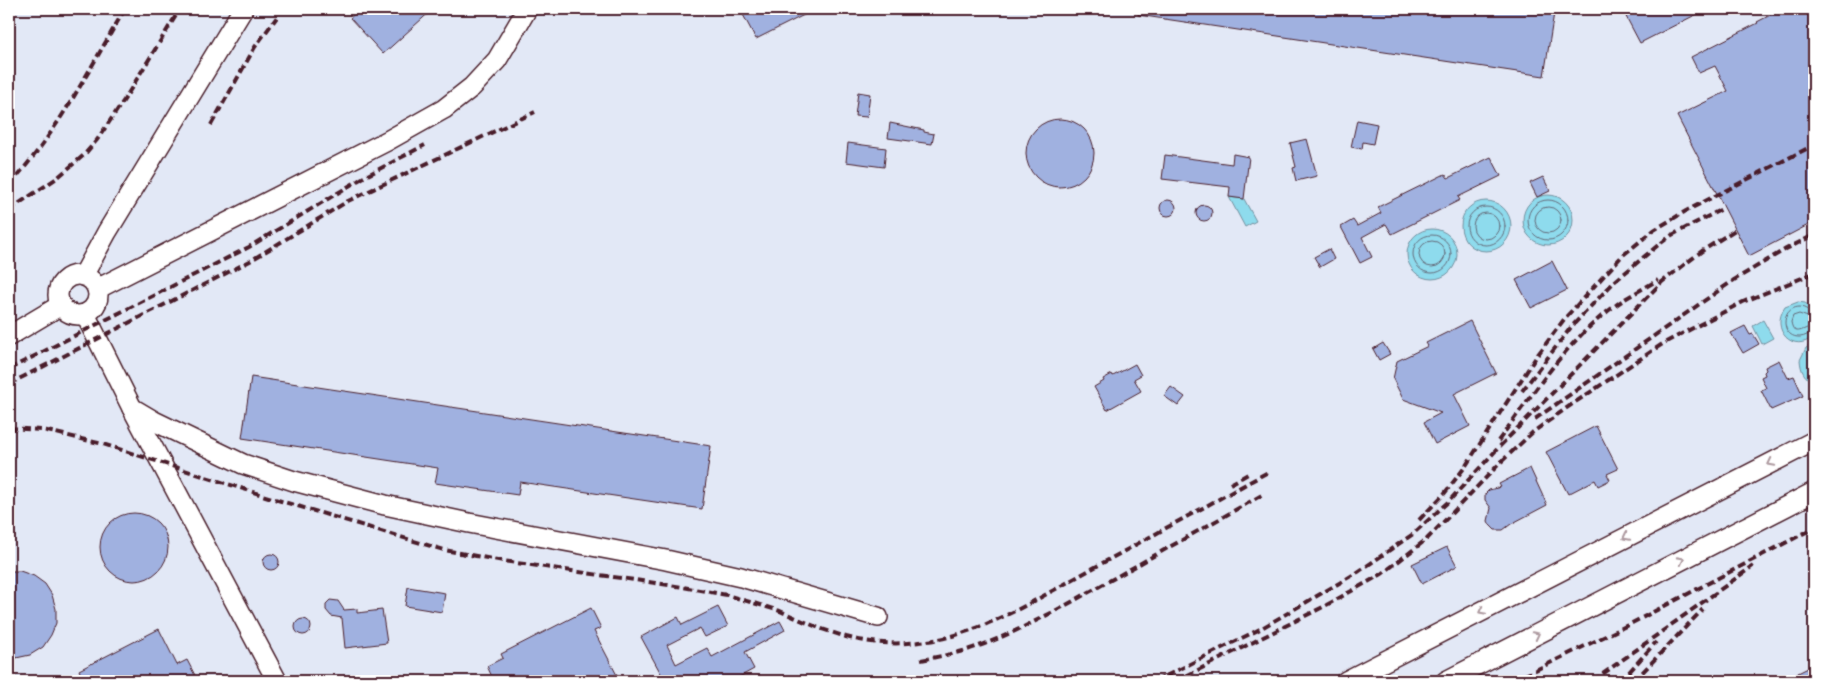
<svg xmlns="http://www.w3.org/2000/svg" width="1823" height="690" font-family="Dekko,sans-serif">
<style>
.built{fill:#e2e8f6}
.water{fill:#8edbed;stroke:#73909f}
.lines{fill:none;stroke-linecap:round;stroke-linejoin:round}
.shore{stroke:#656a79;stroke-width:1}
.building{fill:#a0b1e0;stroke:#4a1f2b}
.minor-casing{stroke:#4a1f2b;stroke-width:22}
.minor{stroke:#fff;stroke-width:19}
.rail{stroke:#4a1f2b;stroke-width:4;stroke-dasharray:8 4;stroke-linecap:butt}
.oneway{stroke:#ae9aa0}
</style>
<rect width="100%" height="100%" fill="#fff"/>
<filter id="ink" filterUnits="userSpaceOnUse"><feTurbulence type="fractalNoise" baseFrequency=".02" numOctaves="2"/><feDisplacementMap in="SourceGraphic" scale="10" xChannelSelector="R" yChannelSelector="G"/><feConvolveMatrix kernelMatrix="1 2 1 2 8 2 1 2 1" color-interpolation-filters="sRGB"/></filter>
<g filter="url(#ink)">
<rect class="built" x="9" y="9" width="1805" height="672"/>
<g class="water">
<circle cx="1548" cy="220" r="25"/>
<path d="M1229,197L1244,199L1256,221L1245,227Z"/>
<circle cx="1486" cy="226" r="25"/>
<circle cx="1432" cy="254" r="25"/>
<path d="M1798,302L1805,303L1814,309V336C1794,355 1769,330 1785,307Z"/>
<path d="M1763,320L1773,338L1762,344L1753,326Z"/>
<path d="M1814,343V382C1804,378 1801,371 1800,360L1806,348Z"/>
</g>
<g class="lines">
<g class="shore">
<circle cx="1548" cy="220" r="20"/>
<circle cx="1486" cy="226" r="19"/>
<circle cx="1548" cy="220" r="13"/>
<circle cx="1486" cy="226" r="13"/>
<circle cx="1432" cy="254" r="19"/>
<circle cx="1432" cy="254" r="13"/>
<path d="M1814,312C1809,312 1805,307 1800,307C1780,307 1780,338 1800,337C1805,337 1809,333 1814,332"/>
<path d="M1814,319L1799,314L1793,316L1791,322C1794,339 1804,327 1814,326"/>
</g>
</g>
<g class="building">
<path d="M360,9H433L383,54L350,18Z"/>
<path d="M740,9H816L756,39Z"/>
<path d="M1139,9H1525L1554,13L1544,76L1138,15Z"/>
<path d="M1622,9H1707L1640,43Z"/>
<path d="M1782,9H1814V222L1749,256L1677,116L1728,91L1715,66L1699,73L1691,57L1758,23L1757,22Z"/>
<path d="M858,92L870,94L867,117L855,116Z"/>
<circle cx="1060" cy="153" r="34"/>
<path d="M1357,120L1377,124L1373,144L1363,142L1362,149L1351,147Z"/>
<path d="M890,123L924,130V132L934,134L932,144L888,138Z"/>
<path d="M1307,139L1317,176L1296,181L1293,168L1296,167L1290,143Z"/>
<path d="M848,143L886,148L884,167L846,162Z"/>
<path d="M1233,154L1249,157L1244,199L1229,197L1230,187L1162,179L1165,155L1232,164Z"/>
<path d="M1491,157L1501,176L1458,197L1460,200L1392,234L1386,224L1362,237L1372,257L1360,263L1341,227L1353,220L1357,226L1381,213L1378,207L1445,174L1448,178Z"/>
<path d="M1543,177L1550,191L1537,197L1530,183Z"/>
<circle cx="1168" cy="208" r="8"/>
<circle cx="1204" cy="213" r="8"/>
<path d="M1329,249L1334,259L1320,267L1314,257Z"/>
<path d="M1552,261L1567,290L1531,308L1516,280Z"/>
<path d="M1470,321L1496,373L1454,394L1470,426L1435,444L1424,422L1441,413L1403,399L1393,379L1397,361L1428,346L1426,343Z"/>
<path d="M1745,326L1750,335L1753,334L1759,344L1743,353L1731,333Z"/>
<path d="M1383,343L1390,354L1379,360L1373,349Z"/>
<path d="M1779,360L1788,378L1794,376L1803,396L1771,410L1761,390L1766,388L1761,377L1765,375L1764,372L1766,370L1765,367Z"/>
<path d="M1135,364L1141,375L1134,379L1141,391L1107,410L1094,387L1104,381L1103,379L1112,374L1113,376Z"/>
<path d="M251,377L711,446L702,509L520,482L518,495L435,483L438,468L242,438Z"/>
<path d="M1171,387L1185,397L1178,406L1164,396Z"/>
<path d="M1596,426L1618,469L1607,474L1610,480L1598,486L1595,480L1568,494L1546,452Z"/>
<path d="M1530,468L1547,505L1511,524L1503,530H1495L1490,525L1488,521L1491,508L1485,500V494L1489,490L1501,487L1499,484Z"/>
<circle cx="134" cy="547" r="34"/>
<path d="M1447,547L1457,566L1422,584L1412,564Z"/>
<circle cx="271" cy="562" r="8"/>
<path d="M9,571H20L34,576L45,584L52,595L56,609V623L51,635L43,647L30,655L16,658H9Z"/>
<path d="M408,587L445,593L442,612L405,606Z"/>
<path d="M330,600L338,601L344,610L357,609V613L382,610L387,643L345,648L342,618L331,616L326,610V604Z"/>
<path d="M718,607L728,626L705,637L700,628L667,645L676,664L707,648L712,657L780,621L785,630L745,652L754,669L732,681H665L641,637L678,617L682,625Z"/>
<path d="M591,608L601,628L594,631L620,681H494L487,666L503,658L501,654Z"/>
<circle cx="303" cy="627" r="8"/>
<path d="M159,629L177,665L187,660L198,681H84L79,670Z"/>
<path d="M1814,665V681H1782Z"/>
</g>
<g class="lines">
<g class="minor-casing">
<g id="minor">
<circle cx="78" cy="295" r="20"/>
<path d="M83,276L107,232L243,9"/>
<path d="M97,289L387,141L444,109L472,87L497,60L527,9"/>
<path d="M85,314L132,408L154,421L243,464L294,481L385,505L469,523L666,560L741,577L878,617"/>
<path d="M9,336L61,305"/>
<path d="M132,408L277,681"/>
<path d="M1346,681L1814,441"/>
<path d="M1446,681L1814,492"/>
</g>
</g>
<use href="#minor" class="minor"/>
<g class="rail">
<path d="M211,125L255,47L277,17"/>
<path d="M9,185C57,134 89,69 125,9"/>
<path d="M9,210L57,178L84,155L97,140L124,100L180,9"/>
<path d="M9,369L249,247L364,177L425,145"/>
<path d="M9,384L250,261L348,201L535,112"/>
<path d="M1522,391L1572,326L1614,282L1657,246L1672,235L1724,208"/>
<path d="M1535,419L1734,280L1786,249L1814,235"/>
<path d="M9,428L43,430L103,444L281,501L444,550L503,561L683,587L727,595L780,611L819,628L846,637C883,647 925,645 962,633C1006,619 1048,593 1088,571C1148,538 1208,505 1268,472"/>
<path d="M1498,441C1533,394 1565,343 1612,308C1626,297 1643,289 1658,280"/>
<path d="M1230,484L1250,473"/>
<path d="M1419,520L1444,494L1465,467L1536,357L1565,318L1622,256L1654,230L1686,211L1814,145"/>
<path d="M921,660C937,657 952,654 967,650C1002,639 1036,621 1068,604L1262,495"/>
<path d="M1156,681L1260,629L1305,603L1358,572L1413,534L1449,501L1501,445L1662,282L1702,251L1735,230"/>
<path d="M1176,681L1323,607L1382,574L1427,539L1500,463L1533,432L1571,405L1664,343L1743,302L1814,273"/>
<path d="M1513,681L1632,623L1814,528"/>
<path d="M1593,681L1753,566"/>
<path d="M1621,681L1656,642"/>
<path d="M1634,681L1703,609"/>
</g>
</g>
<defs><path id="oneway-chevron" d="M-2-3.5L2.5 0L-2 3.5" fill="none" stroke-width="1.6" stroke-linecap="round" stroke-linejoin="round" transform="scale(1.25)"/></defs>
<g class="oneway">
<use href="#oneway-chevron" transform="translate(1771 463) rotate(153)"/>
<use href="#oneway-chevron" transform="translate(1626 537) rotate(153)"/>
<use href="#oneway-chevron" transform="translate(1681 560) rotate(-27)"/>
<use href="#oneway-chevron" transform="translate(1482 611) rotate(153)"/>
<use href="#oneway-chevron" transform="translate(1536 635) rotate(-27)"/>
</g>
</g>
<rect width="1823" height="690" fill="none" stroke="#fff" stroke-width="30"/>
<rect x="15" y="15" width="1793" height="660" fill="none" stroke="#4a1f2b" stroke-width="2" filter="url(#ink)"/>
</svg>
